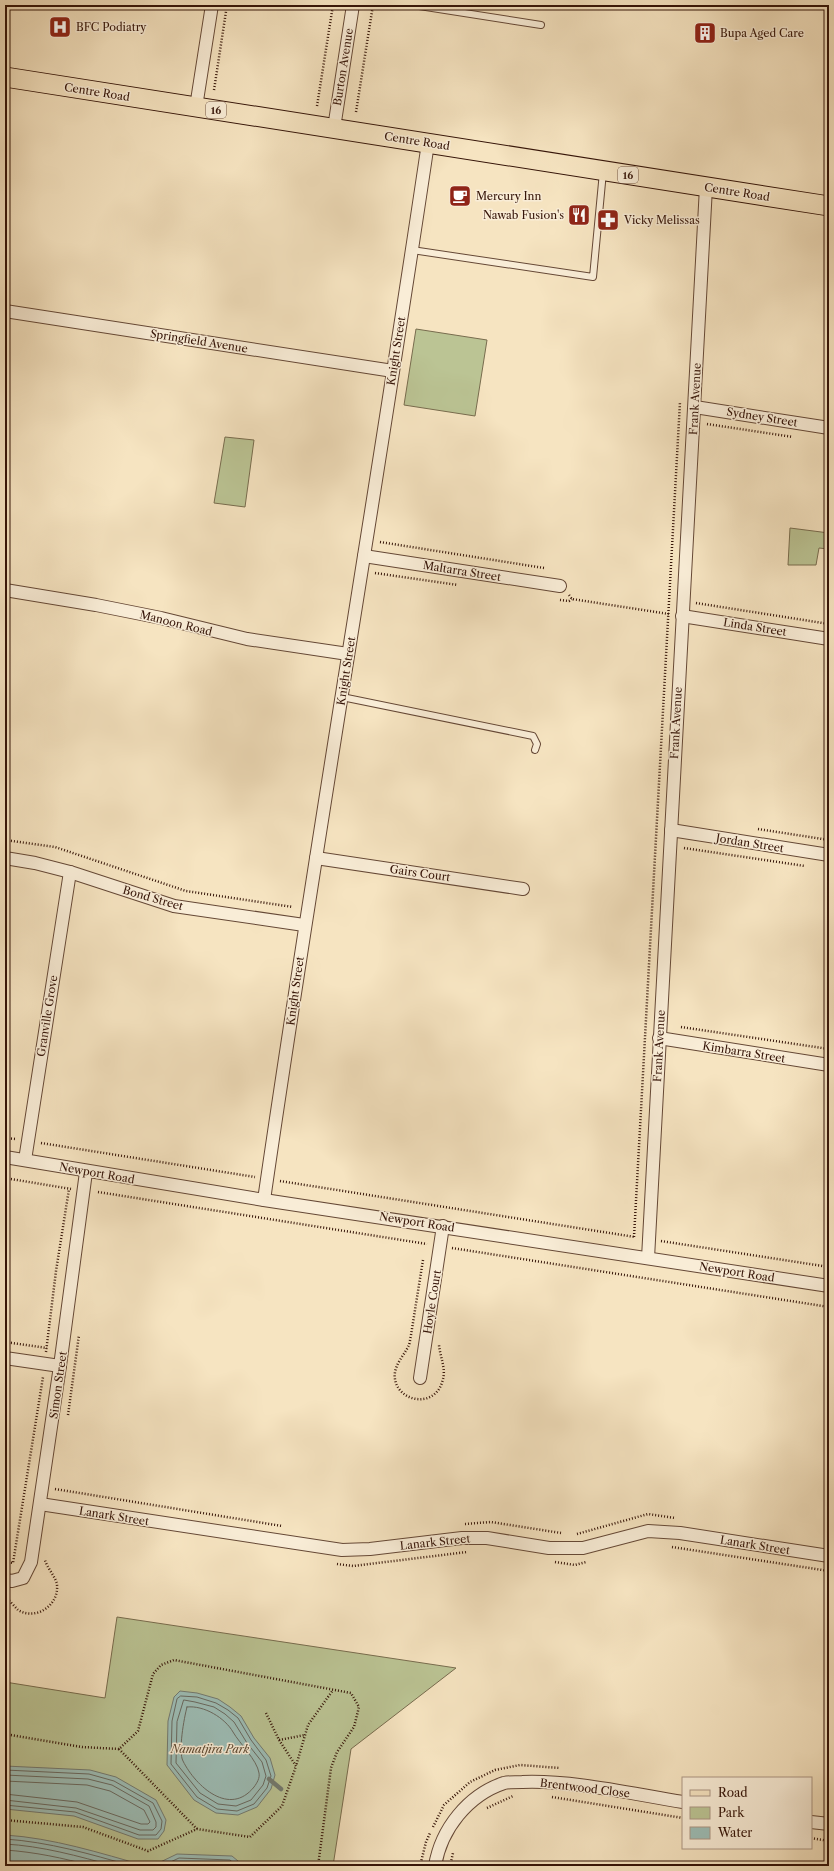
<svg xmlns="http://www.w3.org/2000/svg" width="834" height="1871" font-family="'Libre Caslon Text',serif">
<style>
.green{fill:#bbc494;stroke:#786c4e}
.water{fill:#9dbeb7;stroke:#737a71}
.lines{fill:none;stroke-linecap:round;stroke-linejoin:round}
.shore{stroke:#696960;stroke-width:1}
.stream{stroke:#737a71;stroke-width:4.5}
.lane-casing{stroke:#654836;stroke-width:8}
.street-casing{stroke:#654836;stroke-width:14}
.primary-casing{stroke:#351408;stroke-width:21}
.path{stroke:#351408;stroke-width:2.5;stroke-dasharray:1 2;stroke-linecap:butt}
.lane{stroke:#f9edd7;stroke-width:6}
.street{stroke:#f9edd7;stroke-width:12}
.primary{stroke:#f6e4c1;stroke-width:19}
.labels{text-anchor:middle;stroke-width:3;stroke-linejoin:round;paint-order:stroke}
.shield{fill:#f9edd7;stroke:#705546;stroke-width:1}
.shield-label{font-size:10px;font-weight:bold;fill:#351408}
.poi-label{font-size:11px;fill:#351408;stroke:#f9edd7;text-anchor:start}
.street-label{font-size:11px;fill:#351408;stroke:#f9edd7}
.park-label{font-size:11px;font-style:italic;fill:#5d4932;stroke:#f9edd7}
</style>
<rect width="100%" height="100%" fill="#f6e4c1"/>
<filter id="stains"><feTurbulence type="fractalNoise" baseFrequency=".005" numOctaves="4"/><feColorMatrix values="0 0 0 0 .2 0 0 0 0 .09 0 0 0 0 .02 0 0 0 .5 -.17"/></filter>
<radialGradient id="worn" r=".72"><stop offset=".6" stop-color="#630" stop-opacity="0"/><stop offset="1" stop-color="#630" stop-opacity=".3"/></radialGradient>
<g class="green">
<path d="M416,329L487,340L475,416L404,405Z"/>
<path d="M225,437L254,440L245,507L214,503Z"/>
<path d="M790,528L829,533L828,549L819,548L816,565H788Z"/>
<path d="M117,1617L456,1668L351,1749L333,1866H5V1682L105,1698Z"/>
</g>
<g class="water">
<path d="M180,1691L197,1693L218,1699L230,1707L241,1716L254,1738L270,1758L275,1775L271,1789L257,1807L238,1815L216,1813L194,1800L167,1765L168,1721L174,1697Z"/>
<path d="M5,1766L90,1770L116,1777L156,1800L166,1820L164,1831L158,1839H138L74,1816L5,1809Z"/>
<path d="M5,1835C53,1838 100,1853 146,1866H5Z"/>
<path d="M177,1854L232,1856L244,1866H152Z"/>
</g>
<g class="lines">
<g class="shore">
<path d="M181,1696L197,1697L216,1703L228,1710L238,1718L251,1740L266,1760L271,1776L267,1788L254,1804L237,1811L217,1809L197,1797L171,1764L172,1721L177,1699Z"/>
<path d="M184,1700L195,1702L214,1707L225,1714L234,1722L247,1743L262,1762L266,1776L263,1785L251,1800L236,1806L218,1804L200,1793L176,1763L177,1722Z"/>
<path d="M187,1707C204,1705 225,1718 233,1732C240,1744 257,1760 259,1773C260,1778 257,1783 254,1787C230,1817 196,1787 183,1761C178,1752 184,1718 187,1707Z"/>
<path d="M5,1770L89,1774L114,1781L153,1803L162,1821L161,1829L156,1835H139L75,1812L5,1805"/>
<path d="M5,1775L88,1779L112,1785L149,1806L156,1822V1827L153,1830H140L76,1808L5,1800"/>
<path d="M5,1781L87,1785L110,1791L144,1810L150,1822L148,1824H141L77,1802L5,1794"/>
<path d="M5,1839C49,1842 90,1854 132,1866"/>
<path d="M5,1844C42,1846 78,1856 114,1866"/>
<path d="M5,1850C35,1852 63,1858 92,1866"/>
<path d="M162,1866L179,1858L230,1860L237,1866"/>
<path d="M174,1866L180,1864L230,1866"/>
</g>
<path class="stream" d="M269,1779L281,1789"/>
<g class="lane-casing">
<g id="lane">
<path d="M413,5L541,25"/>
<path d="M412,250L593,277L603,172"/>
<path d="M342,697L533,736L537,744L535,750"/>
</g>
</g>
<g class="street-casing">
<g id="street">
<path d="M196,107L212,5"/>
<path d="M334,128L353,5"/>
<path d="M5,311L393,371"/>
<path d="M695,407L829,428"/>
<path d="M364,556L560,586"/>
<path d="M5,590L96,605L161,618L247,639L348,654"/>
<path d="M682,616L829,639"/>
<path d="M671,830L829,855"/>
<path d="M5,858L35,863L70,872L174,906L304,925"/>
<path d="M316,858L523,889"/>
<path d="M659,1038L829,1065"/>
<path d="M5,1157L264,1200L829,1286"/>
<path d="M25,1160L70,872"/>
<path d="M264,1200C315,847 376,495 428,143"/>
<path d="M648,1258L706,187"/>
<path d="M5,1358L60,1366"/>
<path d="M420,1378L443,1226"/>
<path d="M40,1504L342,1550L370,1549L462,1538H487L549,1548H583L648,1531L680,1533L829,1556"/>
<path d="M5,1580L12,1581L23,1578L31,1562L60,1366L86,1172"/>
<path d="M811,1822L829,1824"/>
<path d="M435,1866C441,1829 468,1795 504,1783C509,1782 517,1782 522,1782C574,1780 632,1794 683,1802"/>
</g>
</g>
<g class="primary-casing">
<path id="primary" d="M5,77L829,206"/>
</g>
<g class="path">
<path d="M214,90L227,5"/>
<path d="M317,106L333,5"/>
<path d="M356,112L373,5"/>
<path d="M707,424L793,437"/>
<path d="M380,542L544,568"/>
<path d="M375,573L458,585"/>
<path d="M569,595L572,599L669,614"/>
<path d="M560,600L569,601L572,599"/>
<path d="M696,603L829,624"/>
<path d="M758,829L829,840"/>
<path d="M5,840L55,847L186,891L293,907"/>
<path d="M684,848L805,866"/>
<path d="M681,1027L829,1049"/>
<path d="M5,1138L16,1139"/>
<path d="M41,1143L255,1177"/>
<path d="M5,1178L71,1189"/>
<path d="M280,1181L635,1237"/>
<path d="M98,1192L427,1244"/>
<path d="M634,1237L680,402"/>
<path d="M661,1241L829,1267"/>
<path d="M452,1248L829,1307"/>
<path d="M423,1260L411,1335C410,1339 410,1344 408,1347C404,1355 397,1362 395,1372C391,1401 436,1412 443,1379C446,1369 440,1356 439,1345"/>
<path d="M5,1342L47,1348"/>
<path d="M46,1352L56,1271L69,1189"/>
<path d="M68,1415L79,1335"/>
<path d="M55,1489L282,1526"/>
<path d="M465,1524L491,1522L561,1533"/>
<path d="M577,1534L648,1514L675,1518"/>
<path d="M672,1547L829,1571"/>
<path d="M5,1562L13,1563L43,1377"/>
<path d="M555,1562L575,1565L586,1562"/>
<path d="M337,1564L353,1566L467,1552"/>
<path d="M5,1596C9,1600 14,1606 18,1610C36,1621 59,1605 57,1585C56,1577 47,1568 45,1560"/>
<path d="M266,1713L279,1740L305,1735"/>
<path d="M5,1734L82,1747L119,1749L138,1731L153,1674L161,1665L174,1660L351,1693L359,1707L354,1727L337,1752L331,1768L318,1866"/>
<path d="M279,1740L296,1766L308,1725L333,1690"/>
<path d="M119,1749L197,1829"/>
<path d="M552,1797L683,1818"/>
<path d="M487,1808L513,1796"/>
<path d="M5,1820L83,1827L148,1851L197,1829L250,1837L282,1806L296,1766"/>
<path d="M433,1827L444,1805L470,1782L495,1770L520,1765L560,1768"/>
<path d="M811,1838L829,1841"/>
<path d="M420,1866L426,1842L430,1833"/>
<path d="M450,1866L453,1853"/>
</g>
<use href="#lane" class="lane"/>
<use href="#street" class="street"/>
<use href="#primary" class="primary"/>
</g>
<defs>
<g id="hospital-square" transform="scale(1.15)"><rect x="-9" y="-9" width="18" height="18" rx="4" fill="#8f2418" stroke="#f9edd7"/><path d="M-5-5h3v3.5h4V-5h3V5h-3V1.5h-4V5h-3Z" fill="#fff"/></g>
<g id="building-square" transform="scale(1.15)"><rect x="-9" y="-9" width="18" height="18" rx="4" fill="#8f2418" stroke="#f9edd7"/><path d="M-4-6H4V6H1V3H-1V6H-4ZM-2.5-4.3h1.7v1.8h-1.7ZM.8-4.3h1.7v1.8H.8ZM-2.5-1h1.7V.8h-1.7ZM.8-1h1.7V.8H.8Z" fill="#fff"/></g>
<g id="cafe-square" transform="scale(1.15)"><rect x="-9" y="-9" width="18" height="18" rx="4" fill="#8f2418" stroke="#f9edd7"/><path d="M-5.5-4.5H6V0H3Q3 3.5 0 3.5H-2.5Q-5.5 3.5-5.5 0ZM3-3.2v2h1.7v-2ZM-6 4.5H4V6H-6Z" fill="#fff"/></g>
<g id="restaurant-square" transform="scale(1.15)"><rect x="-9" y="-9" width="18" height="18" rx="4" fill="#8f2418" stroke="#f9edd7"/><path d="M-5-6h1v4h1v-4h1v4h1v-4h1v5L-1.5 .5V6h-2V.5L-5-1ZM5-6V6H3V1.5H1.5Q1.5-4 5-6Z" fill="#fff"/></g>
<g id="pharmacy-square" transform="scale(1.15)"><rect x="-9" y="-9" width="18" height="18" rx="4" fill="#8f2418" stroke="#f9edd7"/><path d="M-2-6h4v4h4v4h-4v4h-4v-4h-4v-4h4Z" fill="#fff"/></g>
</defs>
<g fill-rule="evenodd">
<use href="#hospital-square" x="60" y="27"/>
<use href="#building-square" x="705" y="33"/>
<use href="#cafe-square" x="460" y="196"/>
<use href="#restaurant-square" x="579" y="215"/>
<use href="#pharmacy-square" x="608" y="220"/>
</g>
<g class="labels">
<g class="shield">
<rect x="206" y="102" width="20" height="16" rx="3"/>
<rect x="618" y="167" width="20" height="16" rx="3"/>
</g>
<g class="shield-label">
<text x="216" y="114">16</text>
<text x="628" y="179">16</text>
</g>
<g class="poi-label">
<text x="76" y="31">BFC Podiatry</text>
<text x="720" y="37">Bupa Aged Care</text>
<text x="476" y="200">Mercury Inn</text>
<text x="564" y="219" text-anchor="end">Nawab Fusion's</text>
<text x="624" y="224">Vicky Melissas</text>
</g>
<g class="street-label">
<text transform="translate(343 67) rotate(-81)" y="4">Burton Avenue</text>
<text transform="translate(97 92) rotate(9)" y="4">Centre Road</text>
<text transform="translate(417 141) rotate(9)" y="4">Centre Road</text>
<text transform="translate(737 192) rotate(9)" y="4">Centre Road</text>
<text transform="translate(199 341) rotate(9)" y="4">Springfield Avenue</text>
<text transform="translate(396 351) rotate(-81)" y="4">Knight Street</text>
<text transform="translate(695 399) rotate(-87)" y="4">Frank Avenue</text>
<text transform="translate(762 417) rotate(9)" y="4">Sydney Street</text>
<text transform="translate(462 571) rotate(9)" y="4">Maltarra Street</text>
<text transform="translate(176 623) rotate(14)" y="4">Manoon Road</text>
<text transform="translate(755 627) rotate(9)" y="4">Linda Street</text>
<text transform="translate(346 671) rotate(-81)" y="4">Knight Street</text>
<text transform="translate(676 723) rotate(-87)" y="4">Frank Avenue</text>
<text transform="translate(750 843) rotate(9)" y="4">Jordan Street</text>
<text transform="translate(420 873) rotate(8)" y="4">Gairs Court</text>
<text transform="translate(153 898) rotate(16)" y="4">Bond Street</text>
<text transform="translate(295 991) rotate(-82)" y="4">Knight Street</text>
<text transform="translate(47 1016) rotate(-81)" y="4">Granville Grove</text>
<text transform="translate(659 1046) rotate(-87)" y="4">Frank Avenue</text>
<text transform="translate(744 1052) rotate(9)" y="4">Kimbarra Street</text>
<text transform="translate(97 1173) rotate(10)" y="4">Newport Road</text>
<text transform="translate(417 1222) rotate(9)" y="4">Newport Road</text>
<text transform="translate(737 1272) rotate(9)" y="4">Newport Road</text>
<text transform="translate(432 1302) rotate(-81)" y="4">Hoyle Court</text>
<text transform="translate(58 1385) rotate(-82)" y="4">Simon Street</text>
<text transform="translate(114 1516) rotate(9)" y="4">Lanark Street</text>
<text transform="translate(435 1542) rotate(-6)" y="4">Lanark Street</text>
<text transform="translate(755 1545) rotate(9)" y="4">Lanark Street</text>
<text transform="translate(585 1788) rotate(7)" y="4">Brentwood Close</text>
</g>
<g class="park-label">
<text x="210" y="1753">Namatjira Park</text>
</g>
</g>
<rect width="834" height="1871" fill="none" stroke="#f6e4c1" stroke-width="20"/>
<rect x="6" y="6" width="822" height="1859" fill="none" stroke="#351408" stroke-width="2"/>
<rect x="10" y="10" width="814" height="1851" fill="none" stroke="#351408"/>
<rect x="682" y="1777" width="130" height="72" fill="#f9edd7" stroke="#ab9684"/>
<rect x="690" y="1790" width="20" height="6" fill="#f6e4c1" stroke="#ab9684"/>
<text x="718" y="1797" font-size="12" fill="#351408">Road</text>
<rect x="690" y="1807" width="20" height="12" fill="#bbc494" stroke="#ab9684"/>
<text x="718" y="1817" font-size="12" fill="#351408">Park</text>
<rect x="690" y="1827" width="20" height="12" fill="#9dbeb7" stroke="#ab9684"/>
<text x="718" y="1837" font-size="12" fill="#351408">Water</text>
<rect width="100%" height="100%" filter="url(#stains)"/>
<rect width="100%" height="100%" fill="url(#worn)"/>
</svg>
